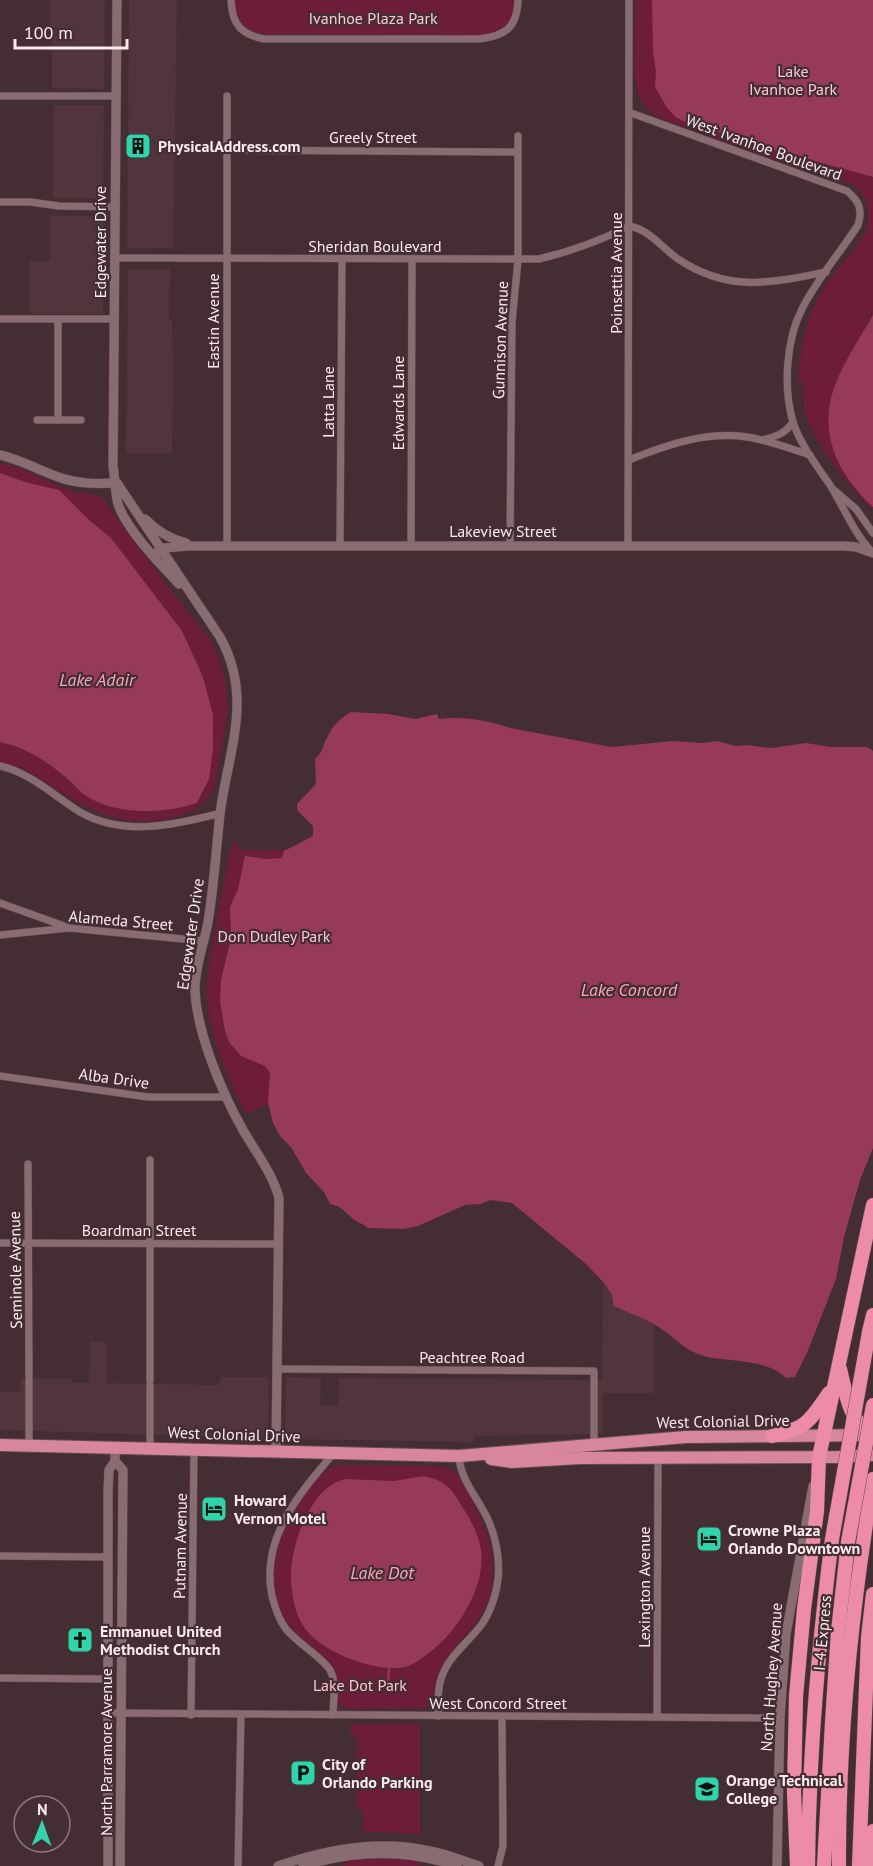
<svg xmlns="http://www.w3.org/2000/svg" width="873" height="1866" font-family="'PT Sans',sans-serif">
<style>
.built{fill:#52343c}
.green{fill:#6d1d39;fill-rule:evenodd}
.water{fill:#973958}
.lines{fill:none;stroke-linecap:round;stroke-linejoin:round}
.stream{stroke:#973958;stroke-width:2}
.minor-casing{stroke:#604c51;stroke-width:8}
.tertiary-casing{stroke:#604c51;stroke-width:10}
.trunk-casing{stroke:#604c51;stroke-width:14}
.motorway-casing{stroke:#604c51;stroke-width:15}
.minor{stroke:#886c72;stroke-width:7}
.tertiary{stroke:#886c72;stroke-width:9}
.trunk{stroke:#d8869c;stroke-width:12}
.motorway{stroke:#ec8ca6;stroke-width:14}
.motorway-bridge-casing{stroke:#604c51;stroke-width:15;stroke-linecap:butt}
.motorway-bridge{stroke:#ec8ca6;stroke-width:14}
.labels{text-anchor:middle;stroke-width:4.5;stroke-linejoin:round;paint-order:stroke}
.park-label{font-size:16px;fill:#fdc7d3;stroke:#442d33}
.street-label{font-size:16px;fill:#faeaed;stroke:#442d33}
.poi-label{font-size:16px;font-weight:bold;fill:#faeaed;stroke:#442d33;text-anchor:start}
.water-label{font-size:18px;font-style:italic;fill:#f7a8bc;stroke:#442d33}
</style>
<rect width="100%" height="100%" fill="#442d33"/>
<g class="built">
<path d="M50,0H105L104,89L52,88V39H49Z"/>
<path d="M129,0H177L173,248H127Z"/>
<path d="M54,105H104L103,198H53Z"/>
<path d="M50,216H103V314H30V261H50Z"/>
<path d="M128,269H170L169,320H172L173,377L172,453H126Z"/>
<path d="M603,1256L655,1282L654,1393H603L602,1434L474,1436L473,1442L285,1439L286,1377L321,1378L320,1405L338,1406L339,1378L602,1380Z"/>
<path d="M90,1341L106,1342L107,1383L219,1385L220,1377H269L268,1438L0,1430V1392H20L21,1378L72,1379L73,1383H89Z"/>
</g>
<g class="green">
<path d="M233,0H514L513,20L495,33L485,35L264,34C243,31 237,20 233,0Z"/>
<path d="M636,0H873V510C851,487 817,448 807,418C803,406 803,394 803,381H798C801,343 806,314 828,282C839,266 854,252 864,235C871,221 869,199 857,188C846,178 816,174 801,169C754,153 707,135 660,118C653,114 647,110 642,103C629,79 636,27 636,0Z"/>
<path d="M0,463C27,467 49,485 75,492C84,494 94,493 102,498L171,591L209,638L217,654L226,683L228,711L215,784C208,801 196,811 179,816C130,831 94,813 54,788C44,781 33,773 22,768C15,766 7,764 0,762V742L27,750L50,765L84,794L150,812L184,807L197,803L203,794L209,779L214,729L203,677L182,631L111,538L88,519L25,482L0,473Z"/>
<path d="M233,841L240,850L334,851L281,1098L246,1114C228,1078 211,1041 207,1001C205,981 210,961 213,941C219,908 225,875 233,841Z"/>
<path d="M337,1465C353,1466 444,1464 451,1469C461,1476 466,1488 471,1499C490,1534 502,1569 485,1608C476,1628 457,1640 447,1659C443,1666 438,1675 435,1684C433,1692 434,1703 426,1708L350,1709L340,1705C333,1695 340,1681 334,1670C325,1652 298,1641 286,1620C261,1578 278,1527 306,1492C315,1481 323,1470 337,1465ZM345,1479L394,1481L454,1494L466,1512L481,1548V1561L475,1592L399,1668L358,1661L291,1574C294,1544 310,1486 345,1479Z"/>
<path d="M351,1724H420V1835L388,1832H363V1809H357V1737L351,1735Z"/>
<path d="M383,1858L416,1861L422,1866H341L348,1861Z"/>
</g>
<g class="water">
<path d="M652,0H873V177L753,144L732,135L700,129L677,118L667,108L655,87L656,71L653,52Z"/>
<path d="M873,315V507C836,473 816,429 837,380C847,357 861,336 873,315Z"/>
<path d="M0,473L25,482L59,490L88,519L111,538L182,631L203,677L213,715V749L209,779L197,803C165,814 115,816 85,795C80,792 76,787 72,783C51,764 28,748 0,742Z"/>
<path d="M351,712L388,714L415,719L437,714L439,719C463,716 487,720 510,728L612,747L673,741L703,743L718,741L735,746L747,745L771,748L806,743L831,747H867L873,751V1148L860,1180L844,1237L836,1279L807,1353L795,1377L786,1378C766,1359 733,1362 707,1357C688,1353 676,1339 660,1328C647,1319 629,1313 614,1306L612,1295L605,1284L586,1264L512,1203L490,1200L481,1204L465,1205L418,1226L404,1229L368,1228C361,1222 355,1222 351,1217C343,1210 342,1207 330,1204L324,1192L306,1173L291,1147L280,1136L273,1123L268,1102L270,1073L265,1066L241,1056L229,1042L225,1031L220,1001L221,980L231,938L230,907L238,889L245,856L266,859L282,858L284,851L313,836V826L297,810V804L316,784L315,759C325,749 321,748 327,738C332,726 340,718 351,712Z"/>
<path d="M423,1476C447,1481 451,1488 463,1508C471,1520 479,1536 481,1550C486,1586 458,1631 430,1652C421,1659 410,1668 398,1668C378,1669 355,1662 337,1653C303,1636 294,1618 291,1581C289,1549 310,1486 345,1479L394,1481Z"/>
</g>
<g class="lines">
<path class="stream" d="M388,1682L389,1667"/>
<g class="minor-casing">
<g id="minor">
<path d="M231,0C232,25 241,34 264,39H479C505,36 517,28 518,0"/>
<path d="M0,96H116"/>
<path d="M227,96V546"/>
<path d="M631,113L847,191C859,201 863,210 858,225C840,253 817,279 802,309C786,340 783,388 793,422C800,444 817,466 830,485C844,507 853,532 871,551"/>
<path d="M227,150L518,152"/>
<path d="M0,202H30L59,206L116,207"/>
<path d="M115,258L539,259C572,251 600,241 629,226C650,230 661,247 678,259C729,293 770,283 826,272"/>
<path d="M0,319H115"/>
<path d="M37,420H81"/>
<path d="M58,420V319"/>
<path d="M763,440C776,436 785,434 793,422"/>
<path d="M629,460C666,445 706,431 747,437C768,440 789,448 810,455"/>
<path d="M835,491L856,509L873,533"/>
<path d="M340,546L342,260"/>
<path d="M411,546L412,260"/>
<path d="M510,546L512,322L518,260V136"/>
<path d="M628,546L629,0"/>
<path d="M0,766C31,773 54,796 80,812C123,837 175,825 221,813"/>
<path d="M0,903L67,927"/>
<path d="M0,935L69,928L204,941"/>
<path d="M0,1076L148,1097H225"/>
<path d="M150,1160V1381"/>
<path d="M28,1164L29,1376"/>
<path d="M0,1243L279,1244"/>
<path d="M278,1369L594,1371V1444"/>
<path d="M29,1445V1380"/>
<path d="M150,1448V1386"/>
<path d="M0,1556L108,1557"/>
<path d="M0,1678L108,1679"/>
<path d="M108,1713L780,1718"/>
<path d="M191,1715L194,1449"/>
<path d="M333,1715C333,1701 337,1683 330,1670C322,1657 297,1643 286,1629C279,1620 275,1608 272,1596C260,1539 299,1494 333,1454"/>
<path d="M438,1716C438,1704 437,1691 441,1679C448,1656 468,1643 482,1624C489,1614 495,1598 497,1586C501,1566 497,1541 489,1522C480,1500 460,1481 459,1456"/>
<path d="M657,1717L658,1458"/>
<path d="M238,1866L241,1715"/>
<path d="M498,1866L503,1846L502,1717"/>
</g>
</g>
<g class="tertiary-casing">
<g id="tertiary">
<path d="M117,0L113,466C115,478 115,493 118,504C126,529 161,565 179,584"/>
<path d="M0,455C22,460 40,471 61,478C80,484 97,484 117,483"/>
<path d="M117,483L220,637C254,698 228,751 220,814C216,850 214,886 208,922C204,944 195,966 195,989C196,1031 222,1093 243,1130C255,1151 273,1174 279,1198L276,1452"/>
<path d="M145,519C157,531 169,539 186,543"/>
<path d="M153,555L164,548L188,546H844L856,547L873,553"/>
<path d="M115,1461L123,1470L120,1866"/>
<path d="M108,1866V1492L109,1470L115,1461V1447"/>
<path d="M278,1866C327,1849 379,1839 430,1851C447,1854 463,1861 479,1866"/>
<path d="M303,1866C354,1850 406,1849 457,1866"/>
<path d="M777,1866L780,1718L786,1634L813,1486"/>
</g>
</g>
<g class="trunk-casing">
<g id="trunk">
<path d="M0,1445L459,1456L686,1437L873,1435"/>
<path d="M491,1459L512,1462L580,1458L839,1457L873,1455"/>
</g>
</g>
<g class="motorway-casing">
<g id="motorway">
<path d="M869,1332L873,1315"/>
<path d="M840,1369C847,1397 848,1419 873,1436"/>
<path d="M772,1436C807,1428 809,1422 829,1393"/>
<path d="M797,1866L794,1792L796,1696L804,1609L817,1511L819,1457L873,1205"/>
<path d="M808,1866C809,1757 818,1648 832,1539"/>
<path d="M824,1866L832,1723L838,1631L848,1542"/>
<path d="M839,1866C838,1736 852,1607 873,1479"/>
<path d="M859,1866L868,1637L873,1594"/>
<path d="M871,1866L873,1831"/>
</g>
</g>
<use href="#minor" class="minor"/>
<use href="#tertiary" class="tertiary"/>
<use href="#trunk" class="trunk"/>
<use href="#motorway" class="motorway"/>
<g class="motorway-bridge-casing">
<g id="motorway-bridge">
<path d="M832,1539L869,1332"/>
<path d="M848,1542L873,1405"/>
</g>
</g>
<use href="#motorway-bridge" class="motorway-bridge"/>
</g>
<defs>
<g id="building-square" transform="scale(1.35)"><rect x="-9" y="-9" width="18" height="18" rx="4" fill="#2fd4aa" stroke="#442d33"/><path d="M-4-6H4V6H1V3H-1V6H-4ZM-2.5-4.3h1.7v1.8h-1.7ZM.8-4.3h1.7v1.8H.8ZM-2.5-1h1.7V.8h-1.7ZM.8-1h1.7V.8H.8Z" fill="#111"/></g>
<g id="hotel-square" transform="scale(1.35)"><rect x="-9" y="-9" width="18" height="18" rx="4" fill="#2fd4aa" stroke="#442d33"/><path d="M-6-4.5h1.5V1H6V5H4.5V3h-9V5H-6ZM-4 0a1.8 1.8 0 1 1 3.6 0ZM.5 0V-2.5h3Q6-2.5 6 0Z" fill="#111"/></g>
<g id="church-square" transform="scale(1.35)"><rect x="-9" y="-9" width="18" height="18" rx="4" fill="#2fd4aa" stroke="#442d33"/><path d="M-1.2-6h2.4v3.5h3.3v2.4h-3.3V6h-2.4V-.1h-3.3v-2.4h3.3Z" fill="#111"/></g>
<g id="parking-square" transform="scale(1.35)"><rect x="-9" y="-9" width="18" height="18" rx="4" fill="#2fd4aa" stroke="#442d33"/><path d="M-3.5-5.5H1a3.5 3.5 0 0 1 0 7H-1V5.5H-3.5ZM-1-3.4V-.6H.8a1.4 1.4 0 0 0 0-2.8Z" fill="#111"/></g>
<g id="school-square" transform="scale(1.35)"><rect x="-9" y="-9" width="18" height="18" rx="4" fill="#2fd4aa" stroke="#442d33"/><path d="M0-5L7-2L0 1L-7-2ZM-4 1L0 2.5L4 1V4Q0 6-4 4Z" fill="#111"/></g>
</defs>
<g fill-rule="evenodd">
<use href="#building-square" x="138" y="146"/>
<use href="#hotel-square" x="214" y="1509"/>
<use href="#hotel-square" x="709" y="1539"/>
<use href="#church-square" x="80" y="1640"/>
<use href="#parking-square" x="303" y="1773"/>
<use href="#school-square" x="707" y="1789"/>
</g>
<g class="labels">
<g class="park-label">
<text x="373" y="24">Ivanhoe Plaza Park</text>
<text x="793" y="77">Lake<tspan x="793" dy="18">Ivanhoe Park</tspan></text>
<text x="274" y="942">Don Dudley Park</text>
<text x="360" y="1691">Lake Dot Park</text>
</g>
<g class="street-label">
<text x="373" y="143">Greely Street</text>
<text transform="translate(764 147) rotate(20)" y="6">West Ivanhoe Boulevard</text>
<text transform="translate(100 242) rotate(-90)" y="6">Edgewater Drive</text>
<text x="375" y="252">Sheridan Boulevard</text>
<text transform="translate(616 273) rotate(-90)" y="6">Poinsettia Avenue</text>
<text transform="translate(213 321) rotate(-90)" y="6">Eastin Avenue</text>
<text transform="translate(500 340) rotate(-88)" y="6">Gunnison Avenue</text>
<text transform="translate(328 402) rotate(-90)" y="6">Latta Lane</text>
<text transform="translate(398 403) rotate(-90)" y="6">Edwards Lane</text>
<text x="503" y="537">Lakeview Street</text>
<text transform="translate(121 920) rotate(5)" y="6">Alameda Street</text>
<text transform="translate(190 934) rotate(-82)" y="6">Edgewater Drive</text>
<text transform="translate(114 1078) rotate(8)" y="6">Alba Drive</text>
<text x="139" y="1236">Boardman Street</text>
<text transform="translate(15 1270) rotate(-91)" y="6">Seminole Avenue</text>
<text x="472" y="1363">Peachtree Road</text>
<text transform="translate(723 1421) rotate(-1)" y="6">West Colonial Drive</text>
<text transform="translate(234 1434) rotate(2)" y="6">West Colonial Drive</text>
<text transform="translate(180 1546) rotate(-89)" y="6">Putnam Avenue</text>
<text transform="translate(644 1587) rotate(-90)" y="6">Lexington Avenue</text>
<text transform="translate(822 1633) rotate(-85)" y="6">I-4 Express</text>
<text transform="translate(771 1677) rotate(-86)" y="6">North Hughey Avenue</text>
<text x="498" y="1709">West Concord Street</text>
<text transform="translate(106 1752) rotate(-90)" y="6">North Parramore Avenue</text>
</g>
<g class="poi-label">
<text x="158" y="152">PhysicalAddress.com</text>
<text x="234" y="1506">Howard<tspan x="234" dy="18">Vernon Motel</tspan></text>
<text x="728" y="1536">Crowne Plaza<tspan x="728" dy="18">Orlando Downtown</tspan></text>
<text x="100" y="1637">Emmanuel United<tspan x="100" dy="18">Methodist Church</tspan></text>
<text x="322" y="1770">City of<tspan x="322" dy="18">Orlando Parking</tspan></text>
<text x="726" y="1786">Orange Technical<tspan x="726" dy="18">College</tspan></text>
</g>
<g class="water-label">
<text x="97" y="686">Lake Adair</text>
<text x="629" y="996">Lake Concord</text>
<text x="382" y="1579">Lake Dot</text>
</g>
</g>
<g transform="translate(42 1824) rotate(1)"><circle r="28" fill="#442d33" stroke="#8d797d" stroke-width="1.5"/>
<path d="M0-4.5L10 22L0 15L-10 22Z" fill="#2fd4aa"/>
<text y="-9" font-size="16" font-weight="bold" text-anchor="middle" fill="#faeaed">N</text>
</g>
<path d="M15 39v9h112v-9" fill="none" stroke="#faeaed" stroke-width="3"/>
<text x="24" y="39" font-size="18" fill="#faeaed" stroke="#442d33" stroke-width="4.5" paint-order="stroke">100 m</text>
</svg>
